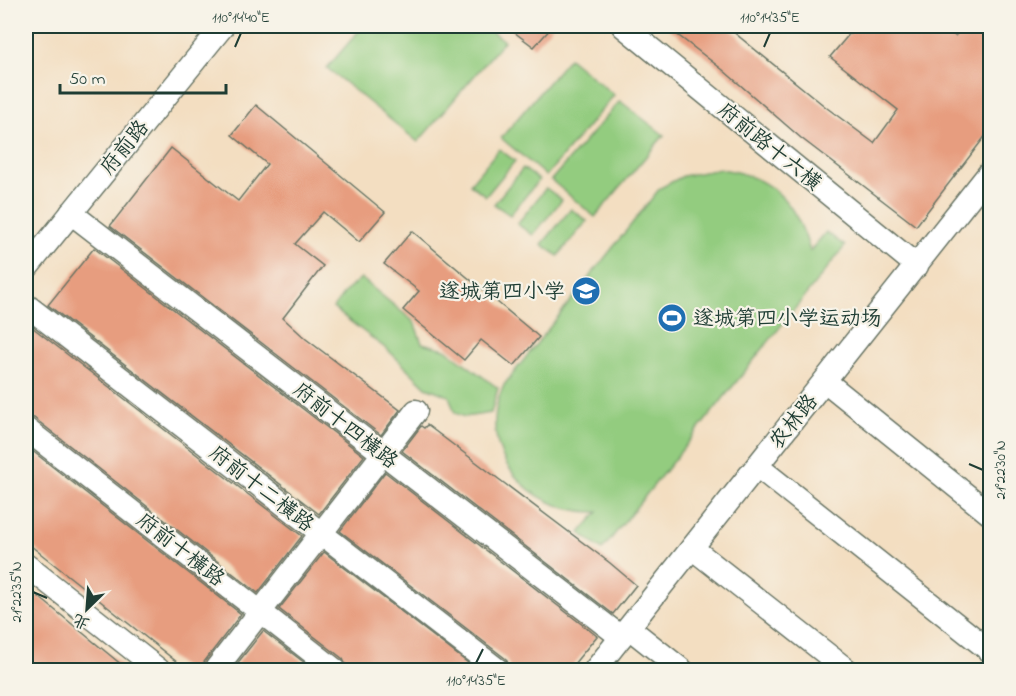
<svg xmlns="http://www.w3.org/2000/svg" width="1016" height="696" font-family="'Indie Flower','LXGW WenKai TC',sans-serif">
<style>
.green{fill:#93cc7f;stroke:#59845a;stroke-width:1.5}
.building{fill:#e79d7f}
.lines{fill:none;stroke-linecap:round;stroke-linejoin:round}
.minor-casing{stroke:#697565;stroke-width:25}
.minor{stroke:#fff;stroke-width:22}
.ticks{fill:none;stroke:#1f3d34;stroke-width:2}
.labels{text-anchor:middle;stroke-width:4.5;stroke-linejoin:round;paint-order:stroke}
.street-label{font-size:21px;fill:#1f3d34;stroke:#f7f3e8}
.poi-label{font-size:21px;fill:#1f3d34;stroke:#f7f3e8;text-anchor:end}
.neatline{fill:none;stroke:#1f3d34;stroke-width:2}
.ticks-label{font-size:15px;text-anchor:middle;fill:#1f3d34}
</style>
<rect width="100%" height="100%" fill="#f7f3e8"/>
<filter id="ink" filterUnits="userSpaceOnUse"><feTurbulence type="fractalNoise" baseFrequency=".0167" numOctaves="2"/><feDisplacementMap in="SourceGraphic" scale="12" xChannelSelector="R" yChannelSelector="G"/><feConvolveMatrix kernelMatrix="1 2 1 2 8 2 1 2 1" color-interpolation-filters="sRGB"/></filter>
<filter id="wash" filterUnits="userSpaceOnUse"><feTurbulence type="fractalNoise" baseFrequency=".008" numOctaves="4" result="noise"/><feDisplacementMap in="SourceGraphic" scale="24" xChannelSelector="R" yChannelSelector="G"/><feGaussianBlur stdDeviation="1.35" result="paint"/><feColorMatrix in="noise" values="0 0 0 0 0 0 0 0 0 0 0 0 0 0 0 0 0 1.4 0 .05"/><feComposite in="paint" operator="in"/></filter>
<g filter="url(#wash)">
<rect width="100%" height="100%" fill="#f3dec1"/>
<g class="green">
<path d="M363,26H484L504,41L418,142L327,68Z"/>
<path d="M569,58L614,95L546,176L501,138Z"/>
<path d="M620,101L664,135L595,217L551,180Z"/>
<path d="M499,149L515,161L486,196L470,184Z"/>
<path d="M523,168L539,180L510,215L494,204Z"/>
<path d="M720,169C772,176 796,202 810,251L826,232L845,246L602,550L580,533L598,512C530,514 472,451 504,385L660,188L683,176Z"/>
<path d="M546,188L562,200L533,235L517,224Z"/>
<path d="M571,209L587,221L558,256L542,244Z"/>
<path d="M361,278L414,322L422,343L445,349L498,388L491,413L465,417L455,413L449,396L426,387L389,351L333,308L345,292Z"/>
</g>
<g id="blocks">
<g class="building">
<path d="M506,26H553L534,47Z"/>
<path d="M666,26H726L827,108L874,143L898,110L830,57L856,26H942L955,36L964,26H975L990,38V130L916,226L801,138L723,70Z"/>
<path d="M256,105L385,212L359,242L323,212L295,244L323,266L283,318L306,339L400,410L381,435L110,226L171,148L238,201L267,164L232,135Z"/>
<path d="M412,231L539,337L514,366L481,340L464,360L403,310L419,291L384,264Z"/>
<path d="M94,248L364,456L319,514L48,305Z"/>
<path d="M28,324L302,536L258,593L34,418L26,416V327Z"/>
<path d="M427,425L610,563L636,585L613,614L402,451L421,426L424,428Z"/>
<path d="M26,446L241,614L204,662L202,670H187L26,542Z"/>
<path d="M385,472L597,636L569,670H511L506,659L340,531Z"/>
<path d="M324,552L477,670H348L343,659L279,609Z"/>
<path d="M26,588L39,597L128,670H26Z"/>
<path d="M263,631L314,670H232Z"/>
</g>
</g>
</g>
<g filter="url(#ink)">
<use href="#blocks" fill-opacity="0" stroke="#697565" stroke-width="1.5"/>
<g class="lines">
<g class="minor-casing">
<g id="minor">
<path d="M623,26L917,266"/>
<path d="M71,213L621,637"/>
<path d="M26,269L223,26"/>
<path d="M26,305L498,670"/>
<path d="M825,381L990,514"/>
<path d="M26,429L335,670"/>
<path d="M757,466L990,651"/>
<path d="M692,548L847,670"/>
<path d="M26,565L159,670"/>
<path d="M629,628L682,670"/>
<path d="M215,670L416,411"/>
<path d="M595,670L990,172"/>
</g>
</g>
<use href="#minor" class="minor"/>
</g>
</g>
<path class="ticks" d="M235,47L241,33M764,47L770,33M969,464L983,470M33,592L47,598M476,663L483,649"/>
<defs>
<g id="school-disc" transform="scale(1.5)"><circle r="9.5" fill="#1f6fb2" stroke="#f7f3e8"/><path d="M0-5L7-2L0 1L-7-2ZM-4 1L0 2.5L4 1V4Q0 6-4 4Z" fill="#fff"/></g>
<g id="stadium-disc" transform="scale(1.5)"><circle r="9.5" fill="#1f6fb2" stroke="#f7f3e8"/><path d="M0-5a6.5 5 0 1 0 0 10a6.5 5 0 1 0 0-10ZM-3.5-1.8h7v3.6h-7Z" fill="#fff"/></g>
</defs>
<g fill-rule="evenodd">
<use href="#school-disc" x="586" y="291"/>
<use href="#stadium-disc" x="672" y="318"/>
</g>
<g class="labels">
<g class="street-label">
<text transform="translate(770 146) rotate(39)" y="7">府前路十六横</text>
<text transform="translate(124 147) rotate(-51)" y="7">府前路</text>
<text transform="translate(793 421) rotate(-51)" y="7">农林路</text>
<text transform="translate(346 425) rotate(38)" y="7">府前十四横路</text>
<text transform="translate(262 488) rotate(38)" y="7">府前十二横路</text>
<text transform="translate(181 549) rotate(38)" y="7">府前十横路</text>
</g>
<g class="poi-label">
<text x="565" y="298">遂城第四小学</text>
<text x="693" y="325" text-anchor="start">遂城第四小学运动场</text>
</g>
</g>
<rect width="1016" height="696" fill="none" stroke="#f7f3e8" stroke-width="66"/>
<g transform="translate(87 609) rotate(205)" stroke="#f7f3e8" stroke-width="4.5" paint-order="stroke">
<path d="M0-4.5L10 22L0 15L-10 22Z" fill="#1f3d34"/>
<text y="-9" font-size="16" font-weight="bold" text-anchor="middle" fill="#1f3d34">北</text>
</g>
<path d="M60 84v9h166v-9" fill="none" stroke="#1f3d34" stroke-width="3"/>
<text x="69" y="84" font-size="18" fill="#1f3d34" stroke="#f7f3e8" stroke-width="4.5" paint-order="stroke">50 m</text>
<rect x="33" y="33" width="950" height="630" class="neatline"/>
<g class="ticks-label">
<text x="241" y="22">110°14'40"E</text>
<text x="770" y="22">110°14'35"E</text>
<text transform="translate(1000 470) rotate(-90)" y="5">21°22'30"N</text>
<text transform="translate(16 592) rotate(-90)" y="5">21°22'35"N</text>
<text x="476" y="685">110°14'35"E</text>
</g>
</svg>
